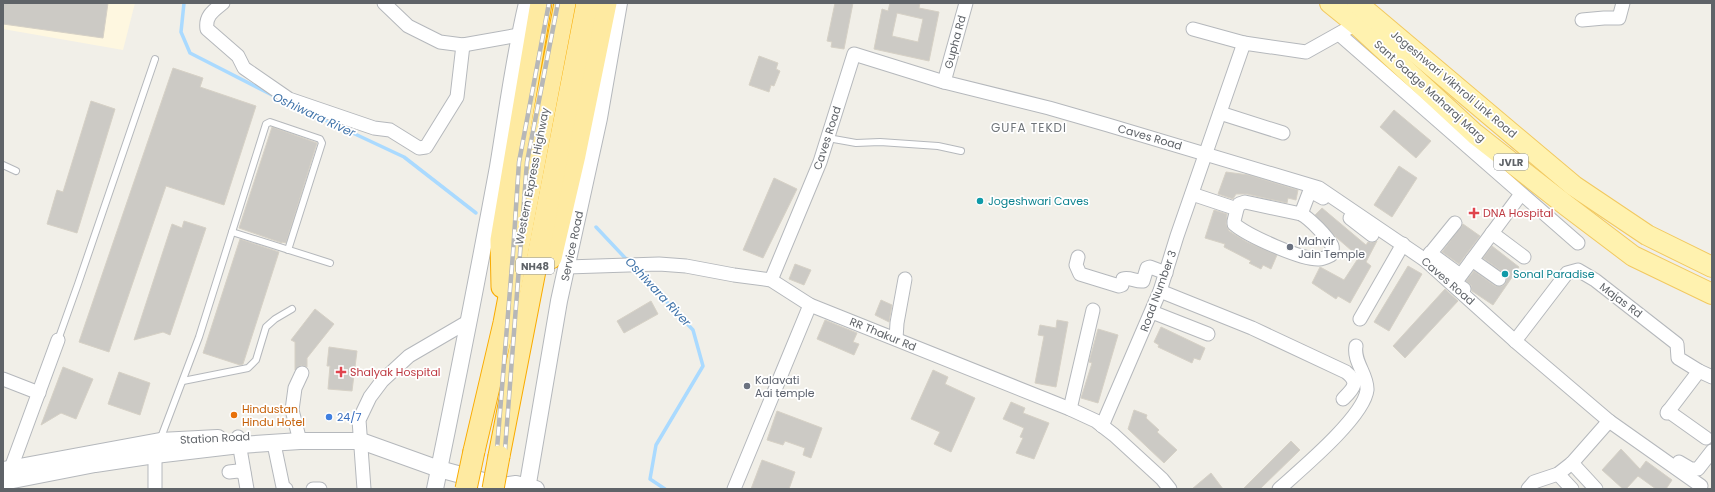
<svg xmlns="http://www.w3.org/2000/svg" width="1715" height="492" font-family="Poppins,sans-serif">
<style>
.commercial{fill:#fef7e0}
.lines{fill:none;stroke-linecap:round;stroke-linejoin:round}
.stream{stroke:#aadaff;stroke-width:3.5}
.building{fill:#cccac5;stroke:#d6d1c6;fill-rule:evenodd}
.service-casing{stroke:#b5b8bc;stroke-width:8}
.minor-casing{stroke:#b5b8bc;stroke-width:15}
.tertiary-casing{stroke:#b5b8bc;stroke-width:18}
.primary-casing{stroke:#f2c960;stroke-width:22}
.trunk-casing{stroke:#f9ab00;stroke-width:23}
.service{stroke:#fff;stroke-width:6}
.minor{stroke:#fff;stroke-width:13}
.tertiary{stroke:#fff;stroke-width:16}
.primary{stroke:#fff2af;stroke-width:20}
.trunk{stroke:#feeaa1;stroke-width:21}
.rail-casing{stroke:#b6b7b8;stroke-width:4.5}
.rail{stroke:#fff;stroke-width:3;stroke-dasharray:9;stroke-linecap:butt}
.trunk-bridge-casing{stroke:#f9ab00;stroke-width:23;stroke-linecap:butt}
.trunk-bridge{stroke:#feeaa1;stroke-width:21}
.culture-dot{fill:#0f9aa8;stroke:#fff;stroke-width:1.5}
.health-dot{fill:#e0444e;stroke:#fff;stroke-width:1.5}
.worship-dot{fill:#6b7280;stroke:#fff;stroke-width:1.5}
.food-dot{fill:#e8710a;stroke:#fff;stroke-width:1.5}
.shop-dot{fill:#3f7fe0;stroke:#fff;stroke-width:1.5}
.labels{text-anchor:middle;stroke-width:3.5;stroke-linejoin:round;paint-order:stroke}
.shield{fill:#fff;stroke:#8f9295;stroke-width:1}
.shield-label{font-size:10px;font-weight:bold;fill:#5f6368}
.street-label{font-size:11px;fill:#5f6368;stroke:#fff}
.culture-label{font-size:11px;fill:#0d838f;stroke:#fff;text-anchor:start}
.health-label{font-size:11px;fill:#be3a42;stroke:#fff;text-anchor:start}
.worship-label{font-size:11px;fill:#5b616d;stroke:#fff;text-anchor:start}
.food-label{font-size:11px;fill:#c56008;stroke:#fff;text-anchor:start}
.shop-label{font-size:11px;fill:#366cbe;stroke:#fff;text-anchor:start}
.water-label{font-size:12px;font-style:italic;fill:#4174aa;stroke:#fff}
.neighbourhood-label{font-size:12px;letter-spacing:1px;fill:#70757a;stroke:#fff}
</style>
<rect width="100%" height="100%" fill="#f1efe8"/>
<path class="commercial" d="M3,3H135L123,50L3,29Z"/>
<g class="lines">
<g class="stream">
<path d="M184,3L181,32L190,53L274,96"/>
<path d="M308,112L404,157L476,213"/>
<path d="M596,227L628,261"/>
<path d="M635,268L693,330L703,366L656,445L650,479L665,489"/>
</g>
</g>
<g class="building">
<path d="M3,3H108L103,38L3,24Z"/>
<path d="M835,3H853L844,49L831,47L832,42L827,41Z"/>
<path d="M890,3H920L919,8L939,12L929,61L874,49L882,9L888,11ZM897,13L923,19L918,42L892,36Z"/>
<path d="M759,56L778,63L776,69L780,71L774,86L771,85L769,92L749,85Z"/>
<path d="M173,68L203,78L200,87L256,106L224,205L166,186L109,352L79,342Z"/>
<path d="M91,101L115,109L77,233L47,224L57,190L63,192Z"/>
<path d="M1394,110L1431,141L1416,158L1380,127Z"/>
<path d="M272,127L317,143L286,243L282,242V243L239,228Z"/>
<path d="M1399,166L1417,178L1392,217L1374,205Z"/>
<path d="M1226,172L1249,175L1298,190L1296,200L1288,198L1287,203L1247,194H1236L1233,199L1218,194Z"/>
<path d="M774,178L797,189L763,258L743,250Z"/>
<path d="M1322,208L1366,245L1368,242L1371,243L1377,241L1366,262L1371,266L1350,303L1338,296L1336,299L1312,283L1320,267L1344,280L1359,257L1337,238L1315,215Z"/>
<path d="M1214,210L1227,214L1226,224L1229,231L1247,242L1277,255L1271,269L1263,265L1261,269L1249,263L1251,261L1224,247L1225,244L1205,238Z"/>
<path d="M184,221L206,228L170,335L163,332L134,340L172,224L182,228Z"/>
<path d="M1463,224L1480,236L1459,264L1442,252Z"/>
<path d="M240,239L279,252L243,364L240,365L203,353Z"/>
<path d="M1492,246L1519,267L1493,305L1472,291L1471,285L1466,281L1474,271L1495,286H1502L1505,284L1507,279L1504,273L1483,258Z"/>
<path d="M795,264L811,270L804,285L789,279Z"/>
<path d="M1408,266L1422,274L1389,331L1374,322Z"/>
<path d="M1445,289L1458,301L1405,358L1393,346Z"/>
<path d="M881,300L892,305L889,322L875,315Z"/>
<path d="M651,301L658,314L624,333L617,321Z"/>
<path d="M315,309L334,324L307,358V367L301,365L295,370V342L291,340Z"/>
<path d="M825,320L857,333L853,342L859,344L854,355L817,339Z"/>
<path d="M1057,320L1068,322L1056,387L1035,383L1044,336L1038,335L1040,325L1056,328Z"/>
<path d="M1161,327L1205,348L1200,360L1194,358L1192,363L1158,347L1159,345L1154,342Z"/>
<path d="M1098,329L1118,335L1098,403L1081,398L1092,363L1089,362Z"/>
<path d="M329,347L357,351L352,391L328,389L330,366H327Z"/>
<path d="M63,367L93,379L76,419L61,413L41,425Z"/>
<path d="M933,370L948,377L945,384L975,398L951,452L934,444L940,432L911,419Z"/>
<path d="M119,372L150,383L140,415L108,404Z"/>
<path d="M1011,402L1025,408L1023,413L1049,423L1034,459L1016,453L1023,438L1020,437L1024,428L1003,419Z"/>
<path d="M1134,410L1147,415L1146,418L1159,430L1157,432L1177,450L1164,463L1128,429Z"/>
<path d="M777,411L822,428L811,458L803,455L805,448L785,441L783,445L767,440Z"/>
<path d="M1291,441L1300,450L1260,489H1243Z"/>
<path d="M1621,449L1640,469L1646,461L1672,480L1666,489H1656L1638,476L1626,489H1623L1602,470Z"/>
<path d="M762,460L795,472L789,489H751Z"/>
<path d="M1211,473L1223,489H1192Z"/>
</g>
<g class="lines">
<g class="service-casing">
<g id="service">
<path d="M828,138L856,143L880,142L938,146L961,151"/>
<path d="M3,165L16,171"/>
<path d="M232,232L330,263"/>
<path d="M58,340L78,284L155,59"/>
<path d="M183,381L248,368L256,360L266,327L275,319L292,309"/>
<path d="M160,440L199,337L266,124L270,122L320,139L322,143L288,250"/>
</g>
</g>
<g class="minor-casing">
<g id="minor">
<path d="M223,3C213,11 205,16 207,29L238,56L244,68L289,99L374,128L390,130L419,148L426,147L457,97L463,45"/>
<path d="M384,3L408,26L440,42L463,45L519,35"/>
<path d="M1582,20L1604,18H1619L1623,3"/>
<path d="M1193,29L1244,43"/>
<path d="M1339,34L1578,243"/>
<path d="M944,82L966,3"/>
<path d="M1220,113L1283,133"/>
<path d="M1192,194L1237,209L1239,204L1245,202L1301,214C1309,218 1328,237 1332,246C1333,249 1332,251 1331,255C1327,257 1323,259 1319,259C1302,260 1248,236 1234,224V221L1237,209"/>
<path d="M1301,214L1309,193H1314L1323,198"/>
<path d="M1350,218L1372,235"/>
<path d="M1492,233L1524,257"/>
<path d="M1430,253L1456,272"/>
<path d="M1078,257L1076,265L1080,274L1119,286L1122,285L1123,279C1130,277 1136,282 1143,281L1147,268L1150,267L1166,273"/>
<path d="M1425,260L1455,223"/>
<path d="M1472,260L1499,279"/>
<path d="M567,267L659,264L686,266L734,275L771,280L810,305L1070,409L1096,421L1114,435L1162,479L1170,489"/>
<path d="M771,280L820,162L854,54L944,82L1049,108L1108,125L1319,188L1425,260L1515,341L1609,421L1701,486"/>
<path d="M1464,289L1455,283L1521,194"/>
<path d="M1160,291L1252,328L1346,372C1360,383 1353,389 1343,399"/>
<path d="M1152,312L1208,334"/>
<path d="M1360,319L1403,244"/>
<path d="M896,339L897,323L905,279"/>
<path d="M1515,341L1567,273L1578,270L1595,280L1677,344L1678,358L1699,371L1712,377"/>
<path d="M3,379L39,393"/>
<path d="M1070,409L1093,310"/>
<path d="M1668,411L1706,438"/>
<path d="M1667,413L1699,371"/>
<path d="M1102,426L1160,291L1177,236L1244,43L1306,52L1356,24"/>
<path d="M238,437L247,489"/>
<path d="M300,441L292,410L295,388L302,373"/>
<path d="M274,444L283,487L286,489"/>
<path d="M1679,462L1691,469H1698L1712,451"/>
<path d="M1572,463L1596,489"/>
<path d="M11,468L58,340"/>
<path d="M229,472L238,471L244,473"/>
<path d="M1558,474L1572,489"/>
<path d="M155,489V455L158,447"/>
<path d="M313,489H320"/>
<path d="M364,489L359,420L370,397L382,381L409,356L469,321"/>
<path d="M734,489L810,305"/>
<path d="M1279,489C1300,470 1364,417 1367,390C1368,375 1353,362 1356,346"/>
<path d="M1528,489L1534,482L1558,474L1572,463L1609,421"/>
</g>
</g>
<g class="tertiary-casing">
<g id="tertiary">
<path d="M3,470L160,441L218,438"/>
<path d="M3,482L95,464L155,455L240,445L300,441H361L439,469L502,486L516,484L536,489"/>
<path d="M435,489C457,382 478,275 498,167C507,113 514,57 527,3"/>
<path d="M527,489L559,301L599,118L619,3"/>
</g>
</g>
<g class="primary-casing">
<g id="primary">
<path d="M1330,3L1356,24L1475,134L1567,206L1633,256L1712,294"/>
<path d="M1357,3L1574,186L1647,235L1712,267"/>
</g>
</g>
<g class="trunk-casing">
<g id="trunk">
<path d="M551,258L575,155L606,3"/>
<path d="M502,287L501,240L541,3"/>
<path d="M474,451L504,323L565,3"/>
<path d="M499,456L587,3"/>
</g>
</g>
<use href="#service" class="service"/>
<use href="#minor" class="minor"/>
<use href="#tertiary" class="tertiary"/>
<use href="#primary" class="primary"/>
<use href="#trunk" class="trunk"/>
<g class="rail-casing">
<g id="rail">
<path d="M490,489L497,449L513,253L519,162L549,3"/>
<path d="M499,489L505,450L527,162L558,3"/>
</g>
</g>
<use href="#rail" class="rail"/>
<g class="trunk-bridge-casing">
<g id="trunk-bridge">
<path d="M466,489L474,451"/>
<path d="M493,489L499,456"/>
</g>
</g>
<use href="#trunk-bridge" class="trunk-bridge"/>
</g>
<g class="culture-dot">
<circle cx="980" cy="201" r="4"/>
<circle cx="1505" cy="274" r="4"/>
</g>
<g class="health-dot">
<path d="M1472 207h4v4h4v4h-4v4h-4v-4h-4v-4h4z"/>
<path d="M339 366h4v4h4v4h-4v4h-4v-4h-4v-4h4z"/>
</g>
<g class="worship-dot">
<circle cx="1290" cy="247" r="4"/>
<circle cx="747" cy="386" r="4"/>
</g>
<circle class="food-dot" cx="234" cy="415" r="4"/>
<circle class="shop-dot" cx="329" cy="417" r="4"/>
<g class="labels">
<g class="shield">
<rect x="1494" y="154" width="34" height="16" rx="3"/>
<rect x="516" y="258" width="38" height="16" rx="3"/>
</g>
<g class="shield-label">
<text x="1511" y="166">JVLR</text>
<text x="535" y="270">NH48</text>
</g>
<g class="street-label">
<text transform="translate(955 42) rotate(-75)" y="4">Gupha Rd</text>
<text transform="translate(1454 84) rotate(40)" y="4">Jogeshwari Vikhroli Link Road</text>
<text transform="translate(1430 91) rotate(42)" y="4">Sant Gadge Maharaj Marg</text>
<text transform="translate(1150 137) rotate(16)" y="4">Caves Road</text>
<text transform="translate(827 138) rotate(-72)" y="4">Caves Road</text>
<text transform="translate(532 176) rotate(-79)" y="4">Western Express Highway</text>
<text transform="translate(572 246) rotate(-78)" y="4">Service Road</text>
<text transform="translate(1448 281) rotate(41)" y="4">Caves Road</text>
<text transform="translate(1158 291) rotate(-70)" y="4">Road Number 3</text>
<text transform="translate(1621 300) rotate(37)" y="4">Majas Rd</text>
<text transform="translate(883 334) rotate(22)" y="4">RR Thakur Rd</text>
<text transform="translate(215 438) rotate(-3)" y="4">Station Road</text>
</g>
<g class="culture-label">
<text x="988" y="205">Jogeshwari Caves</text>
<text x="1513" y="278">Sonal Paradise</text>
</g>
<g class="health-label">
<text x="1483" y="217">DNA Hospital</text>
<text x="350" y="376">Shalyak Hospital</text>
</g>
<g class="worship-label">
<text x="1298" y="245">Mahvir<tspan x="1298" dy="13">Jain Temple</tspan></text>
<text x="755" y="384">Kalavati<tspan x="755" dy="13">Aai temple</tspan></text>
</g>
<g class="food-label">
<text x="242" y="413">Hindustan<tspan x="242" dy="13">Hindu Hotel</tspan></text>
</g>
<g class="shop-label">
<text x="337" y="421">24/7</text>
</g>
<g class="water-label">
<text transform="translate(314 115) rotate(25)" y="4">Oshiwara River</text>
<text transform="translate(658 292) rotate(47)" y="4">Oshiwara River</text>
</g>
<g class="neighbourhood-label">
<text x="1029" y="132">GUFA TEKDI</text>
</g>
</g>
<rect width="1715" height="492" fill="none" stroke="#5f6368" stroke-width="8"/>
</svg>
